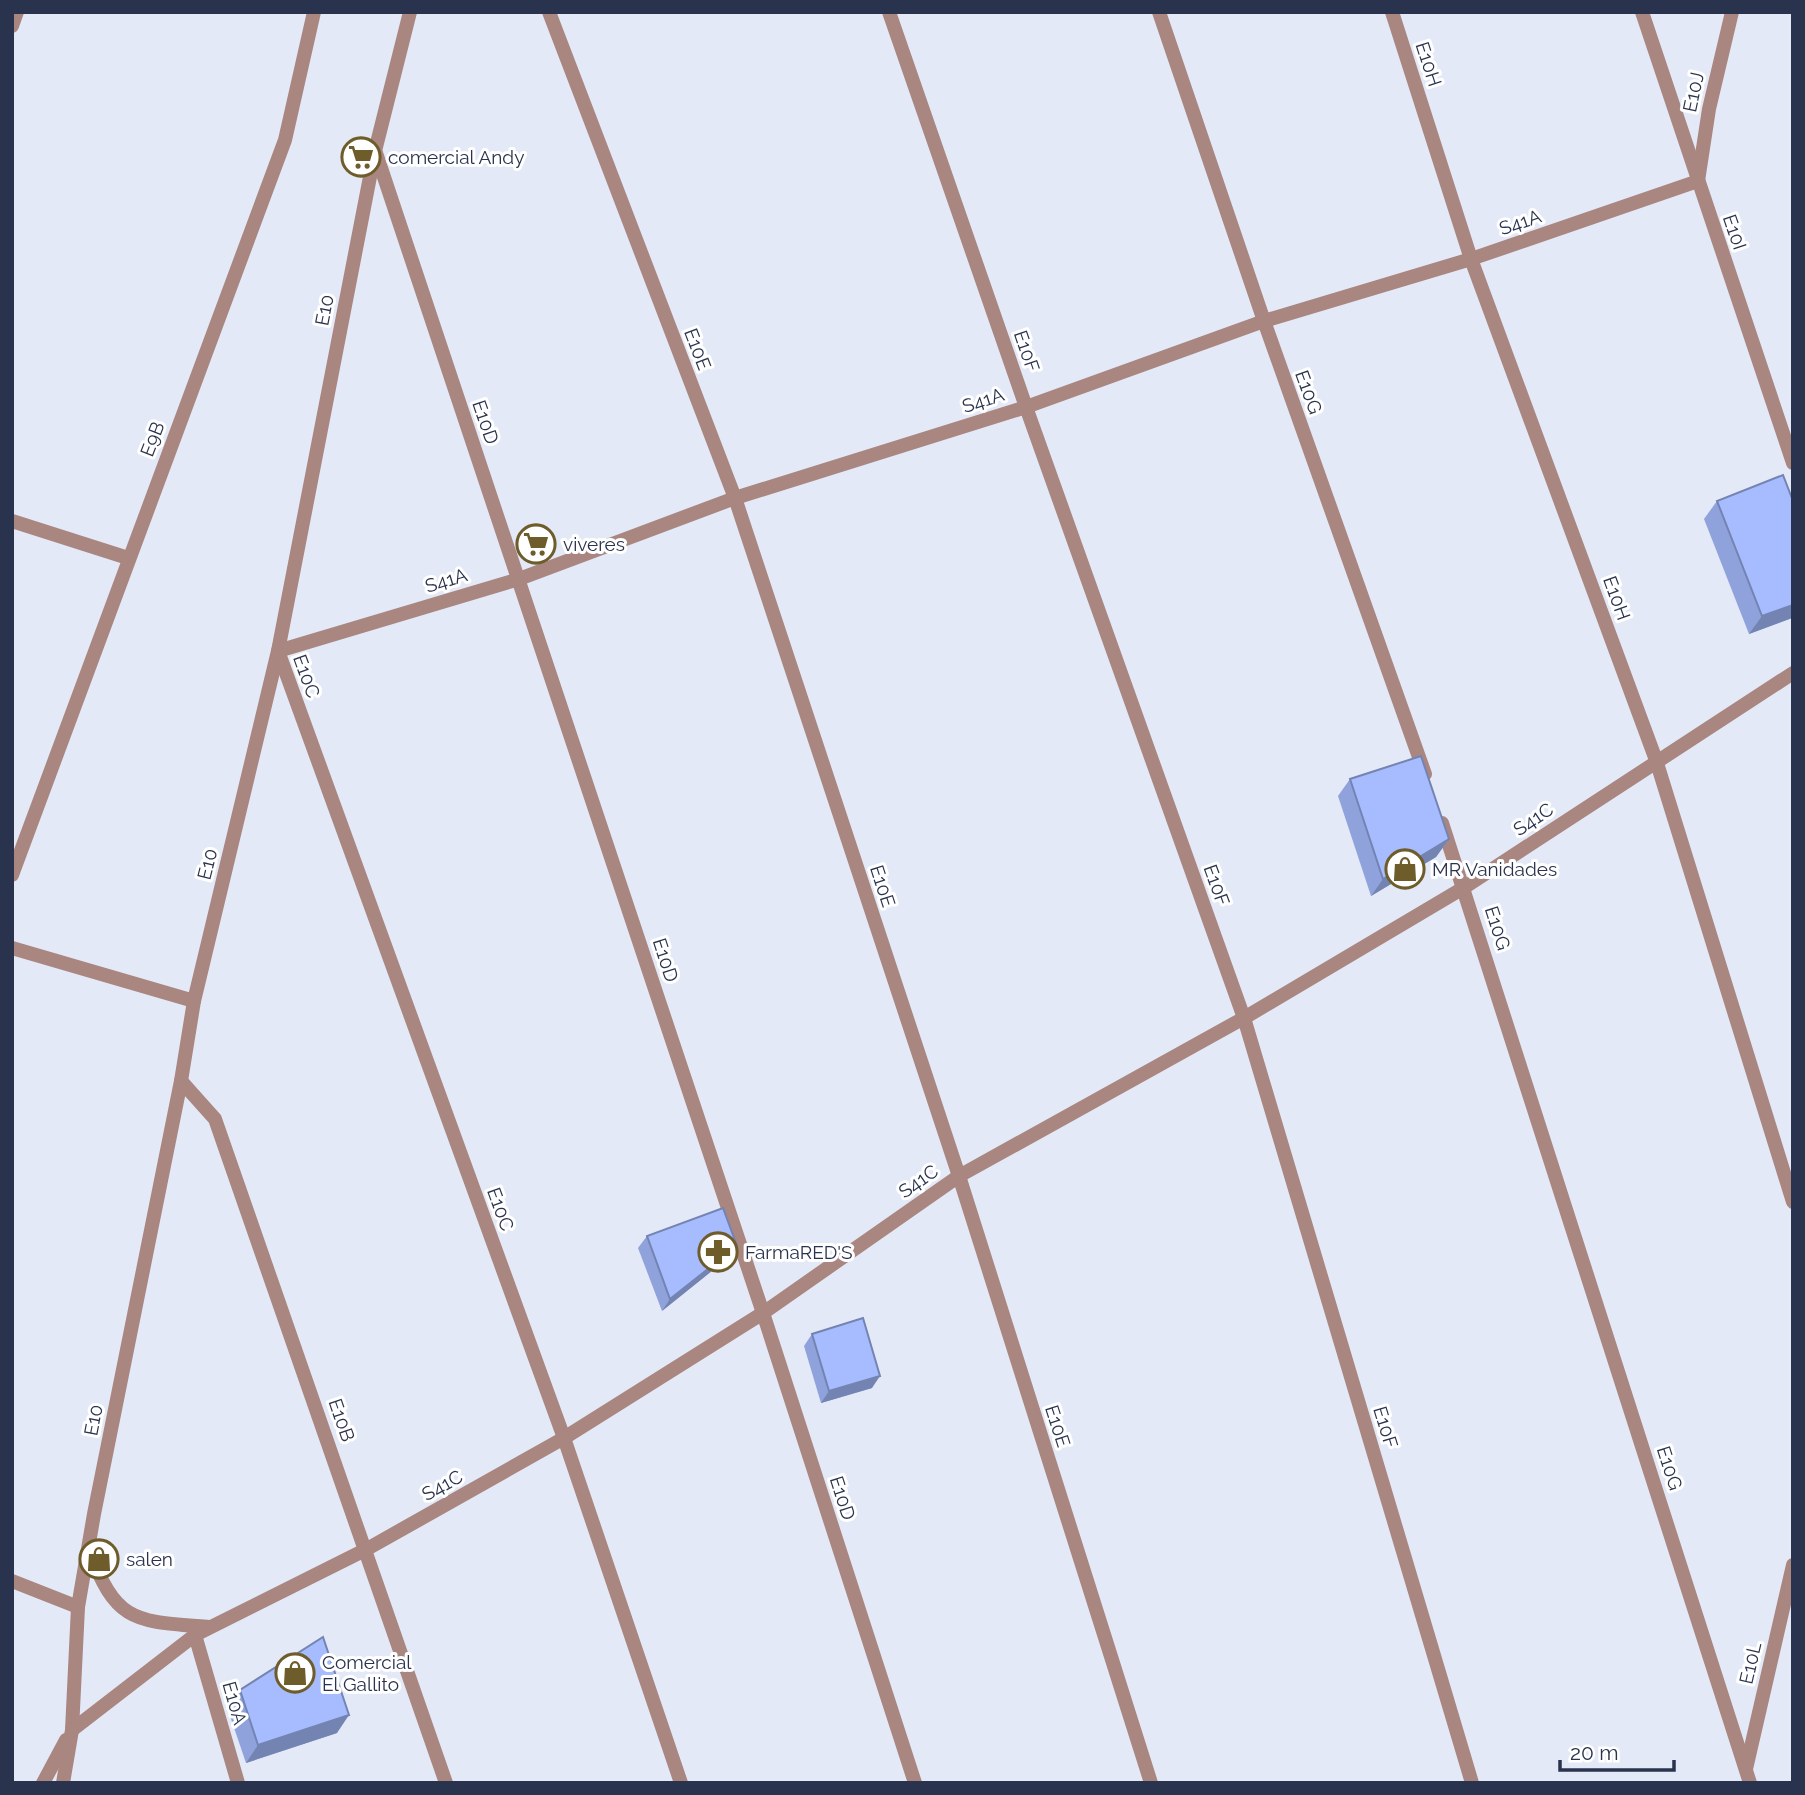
<svg xmlns="http://www.w3.org/2000/svg" width="1805" height="1795" font-family="Raleway,sans-serif">
<style>
.lines{fill:none;stroke-linecap:round;stroke-linejoin:round}
.service{stroke:#a98680;stroke-width:14}
.minor{stroke:#a98680;stroke-width:14}
.tertiary{stroke:#a98680;stroke-width:14}
.wall{fill:#8fa2db}
.shaded-wall{fill:#7484b2}
.building{fill:#a6bcff;stroke:#7484b2;stroke-width:2}
.labels{text-anchor:middle;stroke-width:6;stroke-linejoin:round;paint-order:stroke}
.street-label{font-size:19px;fill:#2a334d;stroke:#fff}
.poi-label{font-size:19px;fill:#2a334d;stroke:#fff;text-anchor:start}
</style>
<rect width="100%" height="100%" fill="#e4e9f7"/>
<g class="lines">
<path class="service" d="M12,1581L78,1607"/>
<g class="minor">
<path d="M549,12L735,498L959,1176L1151,1783"/>
<path d="M889,12L1026,407L1244,1018L1472,1783"/>
<path d="M1159,12L1264,321L1425,774"/>
<path d="M1392,12L1471,259L1656,760L1793,1202"/>
<path d="M1642,12L1793,463"/>
<path d="M12,26L17,12"/>
<path d="M376,153L763,1313L915,1783"/>
<path d="M12,521L128,558"/>
<path d="M1442,823L1750,1783"/>
<path d="M12,875L285,140L314,12"/>
<path d="M12,948L194,1001"/>
<path d="M181,1081L215,1119L446,1783"/>
<path d="M195,1635L238,1783"/>
<path d="M1746,1769L1793,1565"/>
<path d="M43,1783L66,1740"/>
<path d="M63,1783L72,1730L78,1607L94,1514L181,1081L194,1001L278,651L375,151L410,12"/>
<path d="M681,1783L564,1438L278,651L519,579L735,498L1026,407L1264,321L1471,259L1698,181L1709,109L1732,12"/>
</g>
<g class="tertiary">
<path d="M89,1549C116,1624 135,1621 209,1627"/>
<path d="M72,1730L195,1635L367,1549L564,1438L763,1313L959,1176L1244,1018L1465,887L1793,673"/>
</g>
</g>
<g class="wall">
<path d="M1717,501H1793V617L1792,618L1749,634L1704,519Z"/>
<path d="M1350,779L1449,839L1436,857L1371,896L1338,796Z"/>
<path d="M647,1236L737,1246L728,1258L662,1311L638,1248Z"/>
<path d="M812,1334L872,1388L821,1403L804,1346Z"/>
<path d="M240,1690L337,1733L246,1763L227,1707Z"/>
</g>
<g class="shaded-wall">
<path d="M1793,605V617L1792,618L1749,634L1762,616Z"/>
<path d="M1449,839L1436,857L1371,896L1383,879Z"/>
<path d="M737,1246L728,1258L662,1311L670,1299Z"/>
<path d="M880,1376L872,1388L821,1403L829,1391Z"/>
<path d="M349,1715L337,1733L246,1763L258,1745Z"/>
</g>
<g class="building">
<path d="M1783,475L1793,501V605L1762,616L1717,501Z"/>
<path d="M1421,756L1449,839L1383,879L1350,779Z"/>
<path d="M723,1208L737,1246L670,1299L647,1236Z"/>
<path d="M863,1318L880,1376L829,1391L812,1334Z"/>
<path d="M323,1637L349,1715L258,1745L240,1690Z"/>
</g>
<defs>
<g id="supermarket-ring" transform="scale(2.0125)"><circle r="9.5" fill="#fff" stroke="#6e5c2a" stroke-width="1.5"/><path d="M-6-5.5h2.5l.6 2H6L4.5 2H-2.5L-4.4-4H-6ZM-1.5 3.2a1.3 1.3 0 1 0 .1 0ZM3 3.2a1.3 1.3 0 1 0 .1 0Z" fill="#6e5c2a"/></g>
<g id="shop-ring" transform="scale(2.0125)"><circle r="9.5" fill="#fff" stroke="#6e5c2a" stroke-width="1.5"/><path d="M-5-2.5h2.3a2.7 3.5 0 0 1 5.4 0H5L5.5 6h-11ZM-1.5-2.5h3a1.5 2.3 0 0 0-3 0Z" fill="#6e5c2a"/></g>
<g id="pharmacy-ring" transform="scale(2.0125)"><circle r="9.5" fill="#fff" stroke="#6e5c2a" stroke-width="1.5"/><path d="M-2-6h4v4h4v4h-4v4h-4v-4h-4v-4h4Z" fill="#6e5c2a"/></g>
</defs>
<g fill-rule="evenodd">
<use href="#supermarket-ring" x="361" y="157"/>
<use href="#supermarket-ring" x="536" y="544"/>
<use href="#shop-ring" x="1405" y="869"/>
<use href="#pharmacy-ring" x="718" y="1252"/>
<use href="#shop-ring" x="99" y="1559"/>
<use href="#shop-ring" x="295" y="1673"/>
</g>
<g class="labels">
<g class="street-label">
<text transform="translate(1429 64) rotate(72)" y="7">E10H</text>
<text transform="translate(1693 92) rotate(-78)" y="7">E10J</text>
<text transform="translate(1520 222) rotate(-19)" y="7">S41A</text>
<text transform="translate(1735 232) rotate(71)" y="7">E10I</text>
<text transform="translate(324 310) rotate(-79)" y="7">E10</text>
<text transform="translate(698 349) rotate(69)" y="7">E10E</text>
<text transform="translate(1027 351) rotate(71)" y="7">E10F</text>
<text transform="translate(1309 392) rotate(70)" y="7">E10G</text>
<text transform="translate(983 400) rotate(-18)" y="7">S41A</text>
<text transform="translate(486 422) rotate(71)" y="7">E10D</text>
<text transform="translate(152 439) rotate(-69)" y="7">E9B</text>
<text transform="translate(446 580) rotate(-17)" y="7">S41A</text>
<text transform="translate(1617 598) rotate(70)" y="7">E10H</text>
<text transform="translate(307 676) rotate(70)" y="7">E10C</text>
<text transform="translate(1533 819) rotate(-34)" y="7">S41C</text>
<text transform="translate(207 864) rotate(-76)" y="7">E10</text>
<text transform="translate(1217 885) rotate(70)" y="7">E10F</text>
<text transform="translate(883 886) rotate(72)" y="7">E10E</text>
<text transform="translate(1498 928) rotate(72)" y="7">E10G</text>
<text transform="translate(666 960) rotate(72)" y="7">E10D</text>
<text transform="translate(918 1181) rotate(-35)" y="7">S41C</text>
<text transform="translate(501 1209) rotate(70)" y="7">E10C</text>
<text transform="translate(93 1420) rotate(-79)" y="7">E10</text>
<text transform="translate(342 1420) rotate(71)" y="7">E10B</text>
<text transform="translate(1058 1426) rotate(72)" y="7">E10E</text>
<text transform="translate(1386 1427) rotate(73)" y="7">E10F</text>
<text transform="translate(1670 1468) rotate(72)" y="7">E10G</text>
<text transform="translate(442 1485) rotate(-29)" y="7">S41C</text>
<text transform="translate(843 1498) rotate(72)" y="7">E10D</text>
<text transform="translate(1750 1663) rotate(-77)" y="7">E10L</text>
<text transform="translate(235 1703) rotate(74)" y="7">E10A</text>
</g>
<g class="poi-label">
<text x="388" y="164">comercial Andy</text>
<text x="563" y="551">viveres</text>
<text x="1432" y="876">MR Vanidades</text>
<text x="745" y="1259">FarmaRED'S</text>
<text x="126" y="1566">salen</text>
<text x="322" y="1669">Comercial<tspan x="322" dy="22">El Gallito</tspan></text>
</g>
</g>
<rect width="1805" height="1795" fill="none" stroke="#2a334d" stroke-width="28"/>
<path d="M1560 1760v10h114v-10" fill="none" stroke="#2a334d" stroke-width="3.5"/>
<text x="1570" y="1760" font-size="21" fill="#2a334d" stroke="#ffffff" stroke-width="5" paint-order="stroke">20 m</text>
</svg>
